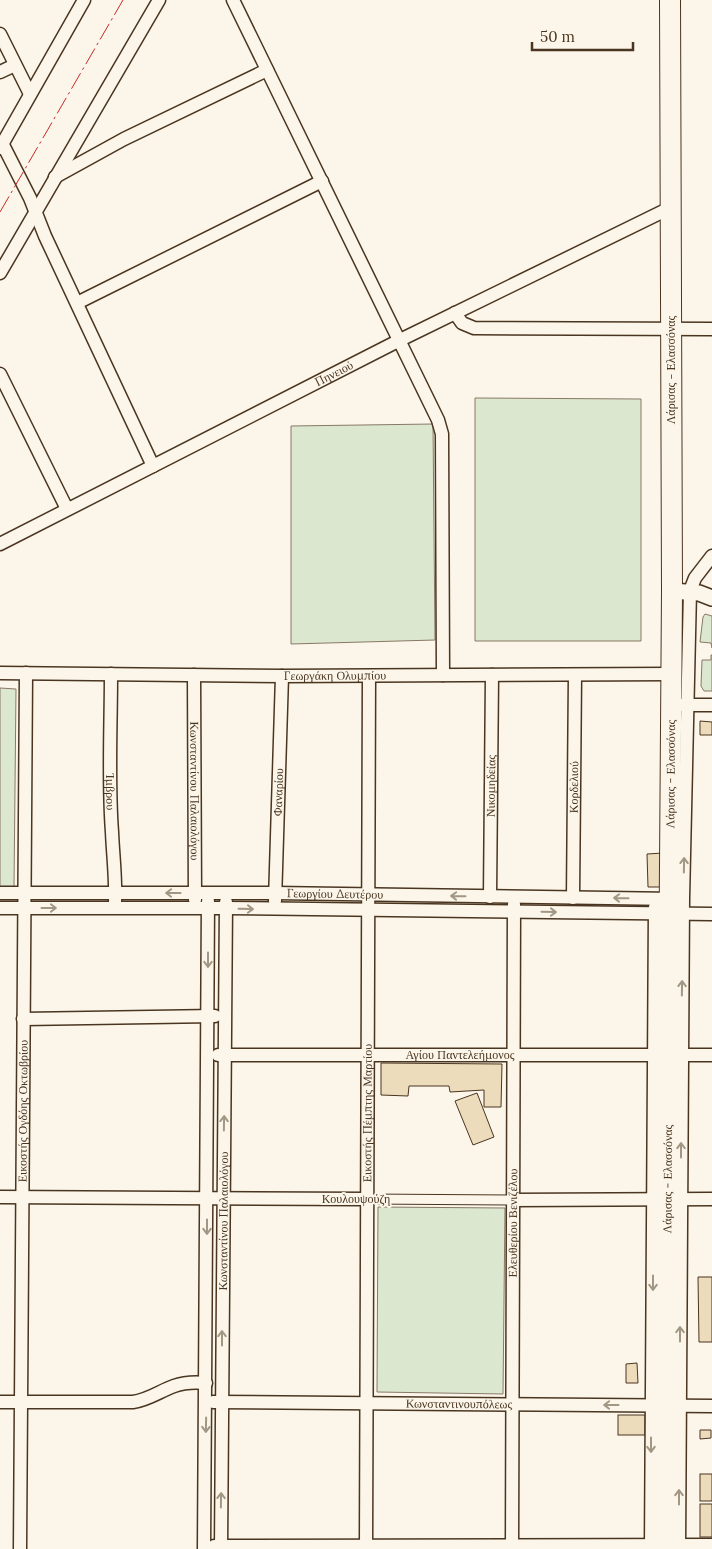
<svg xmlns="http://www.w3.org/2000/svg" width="712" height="1549" font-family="Lora,serif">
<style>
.green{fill:#dce7d0;stroke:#887966}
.building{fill:#ecdcbc;stroke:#4a3520}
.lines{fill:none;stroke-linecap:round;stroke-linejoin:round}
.pedestrian-casing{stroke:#4a3520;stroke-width:11}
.minor-casing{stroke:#4a3520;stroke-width:15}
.tertiary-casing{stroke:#4a3520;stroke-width:18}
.trunk-casing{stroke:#4a3520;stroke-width:22}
.pedestrian{stroke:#fbf6e9;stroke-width:9}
.minor{stroke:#fbf6e9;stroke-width:12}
.tertiary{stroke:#fbf6e9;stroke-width:15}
.trunk{stroke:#fbf6e9;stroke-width:20}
.power{stroke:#c62828;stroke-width:1;stroke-dasharray:18 4 2.5 4;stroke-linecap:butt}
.oneway{stroke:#a29684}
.labels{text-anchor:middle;stroke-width:4;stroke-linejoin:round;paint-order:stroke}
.street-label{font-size:12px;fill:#4a3520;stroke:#fbf6e9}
</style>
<rect width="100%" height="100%" fill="#fbf6e9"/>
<g class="green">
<path d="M475,398L641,399V641H475Z"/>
<path d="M433,424L435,640L291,644V426Z"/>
<path d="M705,614L712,616V648L711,643L700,642L703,617Z"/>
<path d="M711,655H712V691H704L701,686L702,660H711Z"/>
<path d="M0,688L16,689L14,887H0Z"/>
<path d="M378,1207L505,1208L503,1394L377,1392Z"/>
</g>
<g class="building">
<path d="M700,721L712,722V735H700Z"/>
<path d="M663,853L662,887H648L647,854Z"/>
<path d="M381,1063L502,1064L501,1107H484V1090L450,1092L449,1086H409L408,1096L381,1095Z"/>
<path d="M477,1093L494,1137L473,1145L455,1101Z"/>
<path d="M698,1277H712V1342H699Z"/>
<path d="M637,1363L638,1383H626V1364Z"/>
<rect x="618" y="1415" width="27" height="20"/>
<path d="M700,1430H711V1438L700,1439Z"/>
<rect x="700" y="1474" width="12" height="27"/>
<rect x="700" y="1504" width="12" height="33"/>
</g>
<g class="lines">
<g class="pedestrian-casing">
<path id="pedestrian" d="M367,1199L513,1200"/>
</g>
<g class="minor-casing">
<g id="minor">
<path d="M233,0L438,420L442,434L443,675"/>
<path d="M0,34L30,94"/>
<path d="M0,72L15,65"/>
<path d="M2,143L30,198L45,236L153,466"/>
<path d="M0,148L84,0"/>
<path d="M55,177L124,139L267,70"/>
<path d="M0,273L159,0"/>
<path d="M77,303L322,181"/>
<path d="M455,313L462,323L474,328L712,329"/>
<path d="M0,374L67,509"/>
<path id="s1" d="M0,544L398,341L670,208"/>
<path id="s2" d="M0,673L282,676L671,674"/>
<path id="s3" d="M111,674C111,727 108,780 112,832C113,856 116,878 115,902"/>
<path id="s4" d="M194,675L195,900"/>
<path d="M678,705H712"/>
<path id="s5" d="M0,893H275L675,899"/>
<path id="s6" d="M490,897L492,675"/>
<path id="s7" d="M573,898L575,675"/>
<path id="s8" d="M275,901L282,676"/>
<path d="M0,908H226L712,914"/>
<path d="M23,1019L215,1016"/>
<path id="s9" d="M218,1055H712"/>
<path d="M0,1197L367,1199"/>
<path d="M513,1200L712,1199"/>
<path d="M0,1402H133C148,1400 160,1391 174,1386C185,1382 195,1382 206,1383"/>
<path id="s10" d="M213,1402L712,1406"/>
<path d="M214,1546L712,1545"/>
<path id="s11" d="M20,1549L26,673"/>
<path d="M204,1549L208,901"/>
<path id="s12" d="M221,1549L226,902"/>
<path id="s13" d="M366,1549L369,676"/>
<path id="s14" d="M512,1549L514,904"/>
<path d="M651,1549L655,907"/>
<path d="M679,1549L683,899L690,591L695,578L712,556"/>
</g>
</g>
<g class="tertiary-casing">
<path id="tertiary" d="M672,591L699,593L712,598"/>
</g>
<g class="trunk-casing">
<g id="trunk">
<path id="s15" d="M665,1549L672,591L670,0"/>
</g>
</g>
<use href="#pedestrian" class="pedestrian"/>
<use href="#minor" class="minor"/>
<use href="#tertiary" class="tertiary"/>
<use href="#trunk" class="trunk"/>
<path class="power" d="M0,212L123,0"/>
</g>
<defs><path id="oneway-shaft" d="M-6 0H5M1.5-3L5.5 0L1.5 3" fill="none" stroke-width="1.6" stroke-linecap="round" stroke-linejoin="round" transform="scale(1.25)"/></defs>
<g class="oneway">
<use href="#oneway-shaft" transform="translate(684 865) rotate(-89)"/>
<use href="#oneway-shaft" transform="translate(173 893) rotate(-180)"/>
<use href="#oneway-shaft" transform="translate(458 896) rotate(-179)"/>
<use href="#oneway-shaft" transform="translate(621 898) rotate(-179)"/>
<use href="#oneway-shaft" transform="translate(49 908)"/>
<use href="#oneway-shaft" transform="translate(246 909) rotate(1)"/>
<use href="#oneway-shaft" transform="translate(549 912) rotate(1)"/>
<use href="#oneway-shaft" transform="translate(208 960) rotate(90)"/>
<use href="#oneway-shaft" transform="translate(682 988) rotate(-89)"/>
<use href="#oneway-shaft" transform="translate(224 1123) rotate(-89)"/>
<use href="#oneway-shaft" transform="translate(681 1150) rotate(-90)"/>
<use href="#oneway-shaft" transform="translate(207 1227) rotate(90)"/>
<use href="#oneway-shaft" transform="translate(653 1283) rotate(90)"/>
<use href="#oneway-shaft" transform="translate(680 1334) rotate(-90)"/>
<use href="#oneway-shaft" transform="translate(222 1338) rotate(-90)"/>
<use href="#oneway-shaft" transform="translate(611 1405) rotate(-180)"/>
<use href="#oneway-shaft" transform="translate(206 1425) rotate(91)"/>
<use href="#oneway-shaft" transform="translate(651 1445) rotate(90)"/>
<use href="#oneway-shaft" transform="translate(679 1497) rotate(-90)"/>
<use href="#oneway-shaft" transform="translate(221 1500) rotate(-89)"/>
</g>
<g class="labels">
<g class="street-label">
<text transform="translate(671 370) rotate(-90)" y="4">Λάρισας - Ελασσόνας</text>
<text dy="4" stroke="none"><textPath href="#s1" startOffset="375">Πηνειού</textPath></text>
<text dy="4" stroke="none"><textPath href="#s2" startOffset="335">Γεωργάκη Ολυμπίου</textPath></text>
<text dy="4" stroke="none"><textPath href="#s15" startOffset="775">Λάρισας - Ελασσόνας</textPath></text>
<text dy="4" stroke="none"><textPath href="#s6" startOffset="111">Νικομηδείας</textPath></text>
<text dy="4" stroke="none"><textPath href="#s7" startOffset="111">Κορδελιού</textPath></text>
<text dy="4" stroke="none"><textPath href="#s3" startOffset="118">Ίμβρου</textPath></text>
<text dy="4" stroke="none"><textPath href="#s4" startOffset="116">Κωνσταντίνου Παλαιολόγου</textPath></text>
<text dy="4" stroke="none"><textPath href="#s8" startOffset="109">Φαναρίου</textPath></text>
<text dy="4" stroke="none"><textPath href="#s5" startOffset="335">Γεωργίου Δευτέρου</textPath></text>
<text dy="4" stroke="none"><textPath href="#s9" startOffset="242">Αγίου Παντελεήμονος</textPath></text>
<text dy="4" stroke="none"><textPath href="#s11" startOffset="438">Εικοστής Ογδόης Οκτωβρίου</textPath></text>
<text dy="4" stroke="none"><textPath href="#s13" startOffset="436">Εικοστής Πέμπτης Μαρτίου</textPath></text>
<text dy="4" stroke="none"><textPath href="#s15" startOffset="370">Λάρισας - Ελασσόνας</textPath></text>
<text x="356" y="1203">Κουλουψούζη</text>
<text dy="4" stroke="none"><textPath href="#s12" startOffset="328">Κωνσταντίνου Παλαιολόγου</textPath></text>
<text dy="4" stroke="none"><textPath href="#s14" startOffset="326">Ελευθερίου Βενιζέλου</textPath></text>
<text dy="4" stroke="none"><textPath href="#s10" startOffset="246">Κωνσταντινουπόλεως</textPath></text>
</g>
</g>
<path d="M532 42v8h101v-8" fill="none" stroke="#4a3520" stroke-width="2.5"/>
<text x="540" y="42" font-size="15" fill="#4a3520" stroke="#fbf6e9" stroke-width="4" paint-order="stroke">50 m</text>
</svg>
